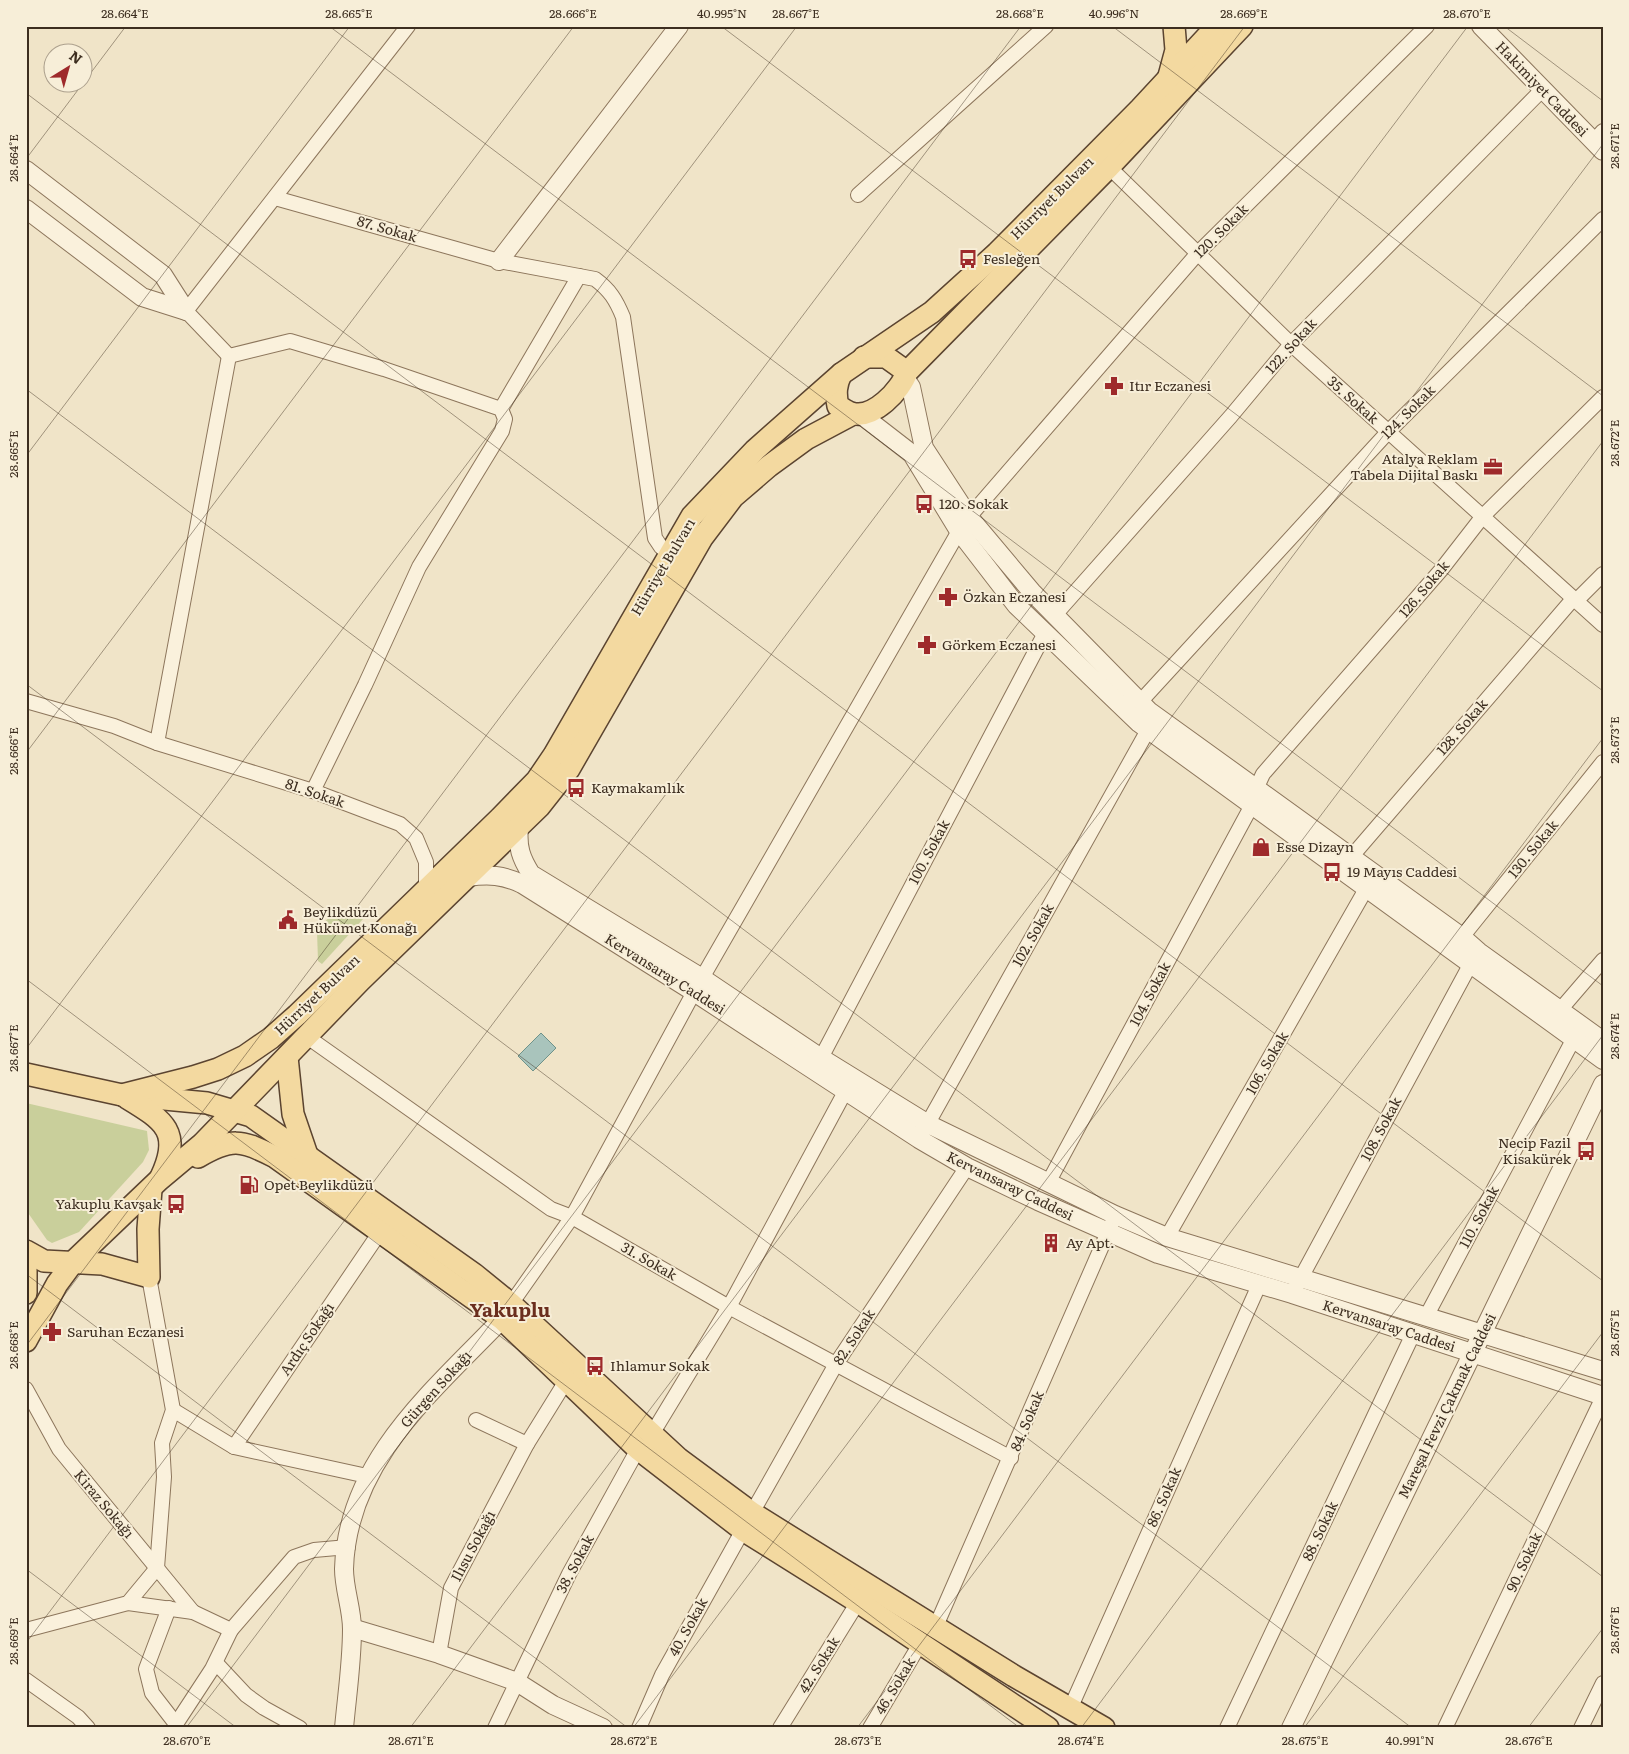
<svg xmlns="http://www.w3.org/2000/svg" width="1629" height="1754" font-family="Literata,serif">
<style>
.green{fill:#c9cf9b}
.water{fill:#a9c4bc;stroke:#6f938a}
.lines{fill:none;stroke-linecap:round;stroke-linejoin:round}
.minor-casing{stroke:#8d765c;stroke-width:16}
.tertiary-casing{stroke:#8d765c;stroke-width:20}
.primary-casing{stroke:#5b4430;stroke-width:24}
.minor{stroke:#faf1dc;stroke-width:14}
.tertiary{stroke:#faf1dc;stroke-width:18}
.primary{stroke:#f3d9a0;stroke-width:21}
.ticks{fill:none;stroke:#3d2e20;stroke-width:1;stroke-opacity:0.45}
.labels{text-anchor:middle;stroke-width:4;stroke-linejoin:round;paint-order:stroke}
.street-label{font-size:14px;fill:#3d2e20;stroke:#f7eed8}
.poi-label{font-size:14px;fill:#3d2e20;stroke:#f7eed8;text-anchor:start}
.district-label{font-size:19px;font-weight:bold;fill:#6b2e1e;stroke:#f7eed8}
.neatline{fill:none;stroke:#3d2e20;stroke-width:2}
.ticks-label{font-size:12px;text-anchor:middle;fill:#3d2e20}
</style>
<rect width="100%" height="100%" fill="#f0e4c8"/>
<g class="green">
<path d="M331,915L359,916L363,919L322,964L318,961L317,931Z"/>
<path d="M26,1103L147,1131L149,1150L143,1162L79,1232L52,1243L47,1240L26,1210Z"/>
</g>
<path class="water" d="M541,1033L556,1048L533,1071L518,1056Z"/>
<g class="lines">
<g class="minor-casing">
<g id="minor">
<path d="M1593,142L1603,131"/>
<path d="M1109,167L1291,344L1603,625"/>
<path d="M858,195L1046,26"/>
<path d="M275,198L499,261L595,279C610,290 616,300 623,317L655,538L661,547L669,554"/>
<path d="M229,356L290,341L384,369L501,409L505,419L502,431L419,567L365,685L313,791"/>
<path d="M229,356L186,311L408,26"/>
<path d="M501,409L579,276"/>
<path d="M969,517L1198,253L1427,26"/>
<path d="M1576,601L1603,574"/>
<path d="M1054,616L1231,416L1291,344L1542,90"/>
<path d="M26,701L114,726L157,743L229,356"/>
<path d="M1141,701L1388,432L1603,219"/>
<path d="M157,743L313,791L400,824L416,838L426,862V891"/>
<path d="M1256,789L1263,774L1441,570L1483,516L1603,397"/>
<path d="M1352,856L1573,599"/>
<path d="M1462,937L1603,762"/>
<path d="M1560,1010L1603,960"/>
<path d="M306,1036L551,1209L572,1217L729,1307L1011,1458"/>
<path d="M814,1064L821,1058L1045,633"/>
<path d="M923,1132L1148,730"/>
<path d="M1048,1183L1252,805"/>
<path d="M1167,1237L1366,889"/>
<path d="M149,1277L173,1410L162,1443L164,1477L157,1568"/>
<path d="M1296,1287L1470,965"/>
<path d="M511,1304L572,1217L694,992L959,531"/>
<path d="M1427,1315L1573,1040"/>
<path d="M26,1389L59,1449L193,1612"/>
<path d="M173,1410L234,1447L367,1476"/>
<path d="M476,1420L527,1444"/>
<path d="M652,1434L729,1307L846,1090"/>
<path d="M234,1447L380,1232"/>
<path d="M752,1513L836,1364L967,1167"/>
<path d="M128,1603L193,1612L231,1630L294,1557L314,1550L348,1547"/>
<path d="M169,1608L146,1669L152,1693L176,1724V1728"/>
<path d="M936,1626L1112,1223"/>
<path d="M26,1630L128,1603L157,1568"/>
<path d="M439,1654L451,1588L527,1444L566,1381"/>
<path d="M216,1663L246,1695L264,1708L300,1728"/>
<path d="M26,1680L78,1717L88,1728"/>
<path d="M1070,1709L1259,1285"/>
<path d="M176,1724L212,1669L231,1630"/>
<path d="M495,1728L569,1574L638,1449"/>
<path d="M639,1728L662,1675L743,1530"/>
<path d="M780,1728L858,1602"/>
<path d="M870,1728L920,1644"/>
<path d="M1227,1728L1413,1334"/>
<path d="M1445,1728L1603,1397"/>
<path d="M1581,1728L1603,1683"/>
</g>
</g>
<g class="tertiary-casing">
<g id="tertiary">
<path d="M1481,26L1603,151"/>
<path d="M26,170L163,275L186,311"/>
<path d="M26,209L142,297L186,311"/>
<path d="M499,261L679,26"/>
<path d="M905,378L911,387L924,448L969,517L1032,592L1149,711L1462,937L1479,952L1603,1041"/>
<path d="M859,413L912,454L959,531L1016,605L1139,723L1603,1060"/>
<path d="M519,828C517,847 521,858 531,874L702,978L821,1058L928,1124L1115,1215L1167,1237L1603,1371"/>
<path d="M468,877C489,874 503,875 522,884L694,992L919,1139L967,1167L1038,1201L1158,1254L1292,1294L1603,1396"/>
<path d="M352,1628L439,1654L517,1682L553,1705L603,1728"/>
<path d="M344,1728C347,1695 352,1662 352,1629C352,1609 344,1589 344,1569C347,1461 433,1391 502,1319"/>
<path d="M1291,1728L1603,1084"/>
</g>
</g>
<g class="primary-casing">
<g id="primary">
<path d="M1169,76L1176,50L1174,26"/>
<path d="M864,357H886L907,372"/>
<path d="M841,374C836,385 835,393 838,406C842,408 847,412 851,413C873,420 901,390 907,372L1109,167L1242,26"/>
<path d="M287,1057L293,1114L307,1155"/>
<path d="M26,1074L122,1095L207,1103L251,1116L474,1274L511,1304L679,1459L752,1513L1014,1676L1104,1728"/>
<path d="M122,1095L193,1077L218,1069L245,1056L271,1038L297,1015L500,818L537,780L554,755L692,516L755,450L841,374L932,312L997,253L1140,109L1217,26"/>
<path d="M127,1098C165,1121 182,1132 161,1177"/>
<path d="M198,1157C231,1138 241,1139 275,1157L502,1319L638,1449L743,1530L858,1602L1048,1728"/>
<path d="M26,1251L44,1261L102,1264L149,1277L148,1229L151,1189"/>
<path d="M26,1267V1293"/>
<path d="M26,1341L57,1284L74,1261L159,1180L202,1144L360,981L539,807L569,769L702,538L733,497L769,466L806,439L853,414"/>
</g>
</g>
<use href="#minor" class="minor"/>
<use href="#tertiary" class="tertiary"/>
<use href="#primary" class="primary"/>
</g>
<path class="ticks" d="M329,26L1603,986M721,26L1603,691M1112,26L1603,396M1504,26L1603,101M26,93L1603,1281M26,159L126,26M26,389L1603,1577M26,456L350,26M26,684L1412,1728M26,753L574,26M26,979L1020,1728M26,1049L797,26M26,1274L628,1728M26,1346L1021,26M26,1569L237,1728M26,1643L1245,26M186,1728L1468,26M410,1728L1603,144M633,1728L1603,441M857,1728L1603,738M1081,1728L1603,1035M1304,1728L1603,1332M1528,1728L1603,1628"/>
<defs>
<g id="bus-bare" transform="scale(1.5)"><path d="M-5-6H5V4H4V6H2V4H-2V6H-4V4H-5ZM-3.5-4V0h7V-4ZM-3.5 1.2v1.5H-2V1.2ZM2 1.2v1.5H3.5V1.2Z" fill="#9e2a2b" stroke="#f7eed8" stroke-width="2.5" paint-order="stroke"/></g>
<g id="pharmacy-bare" transform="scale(1.5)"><path d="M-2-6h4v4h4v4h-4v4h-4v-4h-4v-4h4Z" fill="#9e2a2b" stroke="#f7eed8" stroke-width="2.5" paint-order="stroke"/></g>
<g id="office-bare" transform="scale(1.5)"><path d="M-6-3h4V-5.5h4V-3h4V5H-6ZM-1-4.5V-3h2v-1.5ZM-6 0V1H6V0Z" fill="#9e2a2b" stroke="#f7eed8" stroke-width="2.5" paint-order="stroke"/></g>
<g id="shop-bare" transform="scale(1.5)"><path d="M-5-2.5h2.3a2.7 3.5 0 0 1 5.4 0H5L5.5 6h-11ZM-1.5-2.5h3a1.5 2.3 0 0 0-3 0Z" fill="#9e2a2b" stroke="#f7eed8" stroke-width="2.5" paint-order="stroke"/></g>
<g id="civic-bare" transform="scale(1.5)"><path d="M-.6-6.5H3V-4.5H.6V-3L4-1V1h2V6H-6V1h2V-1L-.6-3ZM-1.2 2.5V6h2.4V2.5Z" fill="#9e2a2b" stroke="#f7eed8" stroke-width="2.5" paint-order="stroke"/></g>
<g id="fuel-bare" transform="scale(1.5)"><path d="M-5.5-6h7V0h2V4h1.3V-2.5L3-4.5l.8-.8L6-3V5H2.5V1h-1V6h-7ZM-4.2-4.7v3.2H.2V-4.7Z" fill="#9e2a2b" stroke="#f7eed8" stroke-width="2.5" paint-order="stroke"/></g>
<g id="building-bare" transform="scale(1.5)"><path d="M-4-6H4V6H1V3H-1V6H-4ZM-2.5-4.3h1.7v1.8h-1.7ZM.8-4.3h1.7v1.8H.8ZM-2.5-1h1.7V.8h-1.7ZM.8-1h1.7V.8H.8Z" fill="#9e2a2b" stroke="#f7eed8" stroke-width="2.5" paint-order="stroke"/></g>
</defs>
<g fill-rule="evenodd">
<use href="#bus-bare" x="968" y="259"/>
<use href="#pharmacy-bare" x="1114" y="386"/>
<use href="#office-bare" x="1493" y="467"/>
<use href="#bus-bare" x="924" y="504"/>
<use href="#pharmacy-bare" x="948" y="597"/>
<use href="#pharmacy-bare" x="927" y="645"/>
<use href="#bus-bare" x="576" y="788"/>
<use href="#shop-bare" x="1261" y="847"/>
<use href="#bus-bare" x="1332" y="872"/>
<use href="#civic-bare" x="288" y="920"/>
<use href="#bus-bare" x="1586" y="1151"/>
<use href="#fuel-bare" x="249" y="1185"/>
<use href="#bus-bare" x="176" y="1204"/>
<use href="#building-bare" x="1051" y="1243"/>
<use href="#pharmacy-bare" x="52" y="1332"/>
<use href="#bus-bare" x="595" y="1366"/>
</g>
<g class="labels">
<g class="street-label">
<text transform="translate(1542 89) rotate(46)" y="5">Hakimiyet Caddesi</text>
<text transform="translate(1052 198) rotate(-45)" y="5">Hürriyet Bulvarı</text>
<text transform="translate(387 229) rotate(16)" y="5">87. Sokak</text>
<text transform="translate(1221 231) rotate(-45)" y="5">120. Sokak</text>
<text transform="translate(1291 346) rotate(-48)" y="5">122. Sokak</text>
<text transform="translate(1353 400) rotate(42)" y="5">35. Sokak</text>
<text transform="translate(1408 412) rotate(-45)" y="5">124. Sokak</text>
<text transform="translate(663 567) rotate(-59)" y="5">Hürriyet Bulvarı</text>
<text transform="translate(1424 589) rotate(-50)" y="5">126. Sokak</text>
<text transform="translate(1462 727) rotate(-49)" y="5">128. Sokak</text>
<text transform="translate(315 793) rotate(19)" y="5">81. Sokak</text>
<text transform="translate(1533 849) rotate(-51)" y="5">130. Sokak</text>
<text transform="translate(929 852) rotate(-62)" y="5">100. Sokak</text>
<text transform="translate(1033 935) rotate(-61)" y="5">102. Sokak</text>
<text transform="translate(665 974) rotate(32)" y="5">Kervansaray Caddesi</text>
<text transform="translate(1150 994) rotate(-62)" y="5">104. Sokak</text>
<text transform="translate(317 995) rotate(-43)" y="5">Hürriyet Bulvarı</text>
<text transform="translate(1267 1063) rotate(-60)" y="5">106. Sokak</text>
<text transform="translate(1381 1129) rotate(-62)" y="5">108. Sokak</text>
<text transform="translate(1010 1186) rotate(26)" y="5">Kervansaray Caddesi</text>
<text transform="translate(1479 1217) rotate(-62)" y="5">110. Sokak</text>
<text transform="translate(649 1261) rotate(30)" y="5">31. Sokak</text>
<text transform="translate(1389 1326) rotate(18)" y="5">Kervansaray Caddesi</text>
<text transform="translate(854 1337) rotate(-57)" y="5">82. Sokak</text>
<text transform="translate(307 1339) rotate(-56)" y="5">Ardıç Sokağı</text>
<text transform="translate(436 1389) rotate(-48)" y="5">Gürgen Sokağı</text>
<text transform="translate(1447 1406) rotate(-64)" y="5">Mareşal Fevzi Çakmak Caddesi</text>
<text transform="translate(1027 1421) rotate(-67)" y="5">84. Sokak</text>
<text transform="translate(1164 1497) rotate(-66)" y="5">86. Sokak</text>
<text transform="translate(104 1504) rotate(50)" y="5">Kiraz Sokağı</text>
<text transform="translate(1320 1531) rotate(-65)" y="5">88. Sokak</text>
<text transform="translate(473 1546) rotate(-62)" y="5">Ilısu Sokağı</text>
<text transform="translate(1524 1562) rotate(-65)" y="5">90. Sokak</text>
<text transform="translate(575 1564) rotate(-62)" y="5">38. Sokak</text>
<text transform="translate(688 1627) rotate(-61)" y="5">40. Sokak</text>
<text transform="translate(819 1665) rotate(-58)" y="5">42. Sokak</text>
<text transform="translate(895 1686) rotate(-59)" y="5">46. Sokak</text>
</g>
<g class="poi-label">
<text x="983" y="264">Fesleğen</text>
<text x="1129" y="391">Itır Eczanesi</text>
<text x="1478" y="464" text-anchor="end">Atalya Reklam<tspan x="1478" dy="16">Tabela Dijital Baskı</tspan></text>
<text x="939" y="509">120. Sokak</text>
<text x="963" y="602">Özkan Eczanesi</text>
<text x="942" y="650">Görkem Eczanesi</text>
<text x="591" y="793">Kaymakamlık</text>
<text x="1276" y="852">Esse Dizayn</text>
<text x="1347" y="877">19 Mayıs Caddesi</text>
<text x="303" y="917">Beylikdüzü<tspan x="303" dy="16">Hükümet Konağı</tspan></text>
<text x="1571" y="1148" text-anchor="end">Necip Fazil<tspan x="1571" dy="16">Kisakürek</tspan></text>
<text x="264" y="1190">Opet Beylikdüzü</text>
<text x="161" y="1209" text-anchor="end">Yakuplu Kavşak</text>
<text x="1066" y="1248">Ay Apt.</text>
<text x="67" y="1337">Saruhan Eczanesi</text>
<text x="610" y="1371">Ihlamur Sokak</text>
</g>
<g class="district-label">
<text x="510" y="1317">Yakuplu</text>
</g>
</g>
<rect width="1629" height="1754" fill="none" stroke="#f7eed8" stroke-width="55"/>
<g transform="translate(68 68) rotate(37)"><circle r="24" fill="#f7eed8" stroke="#ada18e"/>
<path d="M0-4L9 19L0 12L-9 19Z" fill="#9e2a2b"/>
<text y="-8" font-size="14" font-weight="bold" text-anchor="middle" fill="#3d2e20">N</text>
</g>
<rect x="28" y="28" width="1574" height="1698" class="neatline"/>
<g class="ticks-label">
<text x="125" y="18">28.664°E</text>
<text x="349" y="18">28.665°E</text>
<text x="573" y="18">28.666°E</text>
<text x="722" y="18">40.995°N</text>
<text x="796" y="18">28.667°E</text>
<text x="1020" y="18">28.668°E</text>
<text x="1114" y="18">40.996°N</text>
<text x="1244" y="18">28.669°E</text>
<text x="1467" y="18">28.670°E</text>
<text transform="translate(1615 146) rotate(-90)" y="4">28.671°E</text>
<text transform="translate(14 158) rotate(-90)" y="4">28.664°E</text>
<text transform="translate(1615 443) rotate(-90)" y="4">28.672°E</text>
<text transform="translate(14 454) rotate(-90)" y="4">28.665°E</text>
<text transform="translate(1615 740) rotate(-90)" y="4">28.673°E</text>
<text transform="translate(14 751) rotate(-90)" y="4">28.666°E</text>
<text transform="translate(1615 1036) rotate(-90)" y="4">28.674°E</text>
<text transform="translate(14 1048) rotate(-90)" y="4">28.667°E</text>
<text transform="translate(1615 1333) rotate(-90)" y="4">28.675°E</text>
<text transform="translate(14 1345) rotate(-90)" y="4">28.668°E</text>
<text transform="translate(1615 1630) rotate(-90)" y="4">28.676°E</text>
<text transform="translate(14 1641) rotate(-90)" y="4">28.669°E</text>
<text x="187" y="1745">28.670°E</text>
<text x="411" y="1745">28.671°E</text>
<text x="634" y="1745">28.672°E</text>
<text x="858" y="1745">28.673°E</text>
<text x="1081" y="1745">28.674°E</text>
<text x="1305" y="1745">28.675°E</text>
<text x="1410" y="1745">40.991°N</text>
<text x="1529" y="1745">28.676°E</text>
</g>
</svg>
